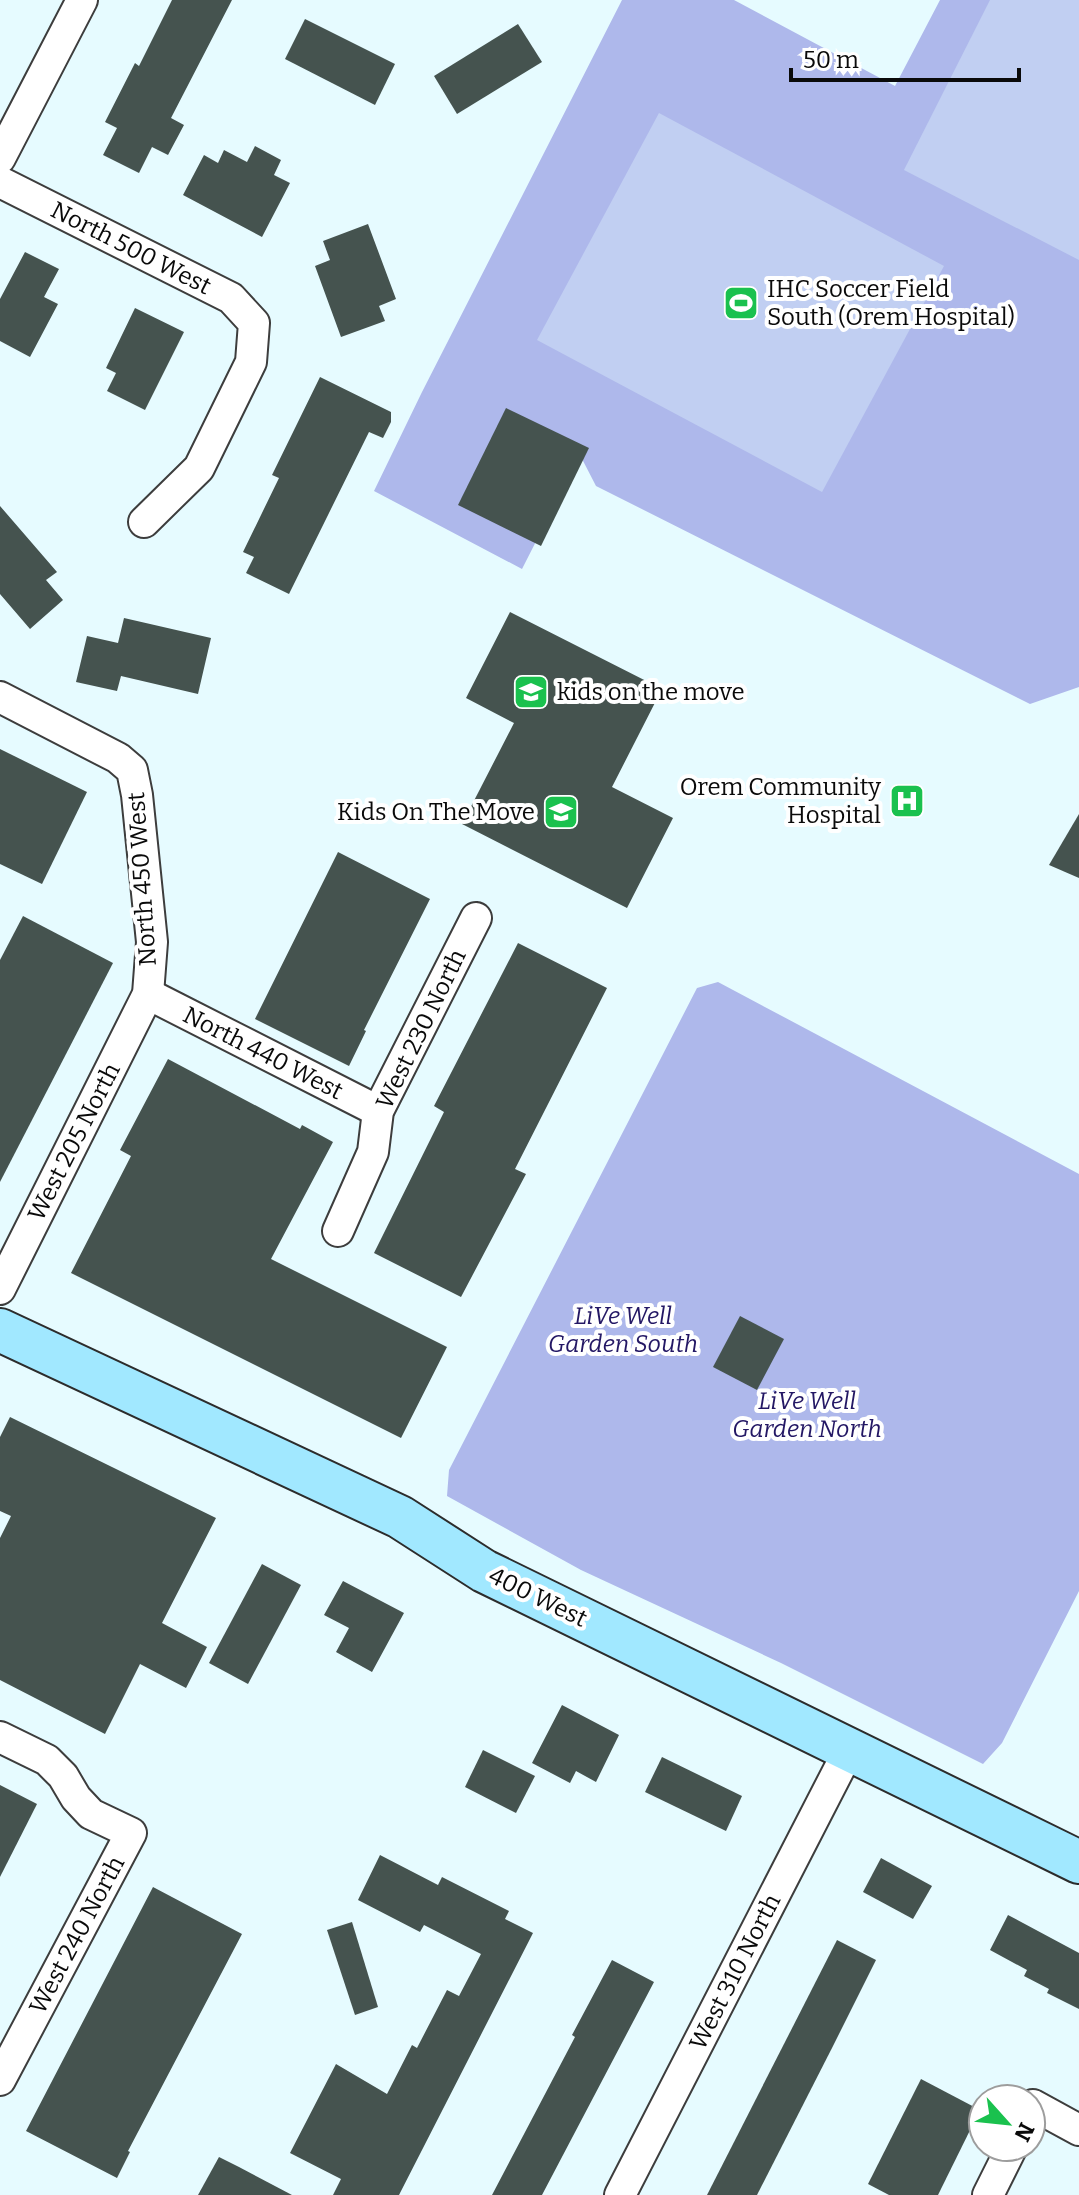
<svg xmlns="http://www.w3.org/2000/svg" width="1079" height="2195" font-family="Bitter,serif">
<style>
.green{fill:#aeb8eb}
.pitch{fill:#c1cff2}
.building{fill:#45534f}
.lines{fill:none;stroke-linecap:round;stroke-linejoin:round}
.minor-casing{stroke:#3d3d3d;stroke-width:34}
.secondary-casing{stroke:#2c2c2c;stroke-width:46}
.minor{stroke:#fff;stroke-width:30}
.secondary{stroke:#a1e8ff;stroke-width:42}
.labels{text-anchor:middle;stroke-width:8;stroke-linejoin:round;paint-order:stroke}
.street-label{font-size:24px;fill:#0a0a0a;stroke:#fff}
.poi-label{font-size:24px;fill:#0a0a0a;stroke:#fff;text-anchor:start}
.park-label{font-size:24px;font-style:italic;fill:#231764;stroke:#fff}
</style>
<rect width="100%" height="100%" fill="#e6fbff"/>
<g class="green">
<path d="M622,0H734L895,86L940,0H1079V687L1030,704L596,486L580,455L522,569L374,491L422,392Z"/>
<path d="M718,982L1079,1174V1591L1002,1743L983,1764L781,1663L581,1570L447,1496L449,1470L697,988Z"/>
</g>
<g class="pitch">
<path d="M990,0H1079V260L904,170Z"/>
<path d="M659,113L944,266L822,492L537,340Z"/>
</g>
<g class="building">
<path d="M172,0H232L171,118L184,125L168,155L152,147L139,173L103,155L117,128L105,122L135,63L139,66Z"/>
<path d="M305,19L395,64L375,105L285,59Z"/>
<path d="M518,24L542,62L457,114L434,76Z"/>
<path d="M255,146L281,160L274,175L290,183L262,237L183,195L204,155L218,163L224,150L247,162Z"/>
<path d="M368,224L396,299L379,306L385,321L341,337L315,266L330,260L323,241Z"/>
<path d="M25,252L59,269L44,297L58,304L30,357L0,341V299Z"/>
<path d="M135,308L184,332L145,410L107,391L116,373L106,368Z"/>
<path d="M320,377L391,412V422L383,438L369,432L289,594L246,573L254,557L243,552L279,478L272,475Z"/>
<path d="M506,408L589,448L541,546L458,505Z"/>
<path d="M0,506L57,572L46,580L63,600L30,629L0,594Z"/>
<path d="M510,612L662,689L612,787L673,818L627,908L462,824L514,723L466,698Z"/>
<path d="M124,618L211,638L198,694L121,676L117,691L76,682L87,636L118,643Z"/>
<path d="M0,749L87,792L42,884L0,864Z"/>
<path d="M1079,814V878L1049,865Z"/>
<path d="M338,852L430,899L364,1030L366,1031L349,1066L255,1019Z"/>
<path d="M23,916L113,963L0,1182V960Z"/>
<path d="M518,943L607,988L515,1169L526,1174L461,1297L374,1253L444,1112L434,1106Z"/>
<path d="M168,1059L300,1129L302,1125L333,1142L271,1259L447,1347L401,1438L71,1273L131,1156L120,1150Z"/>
<path d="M740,1316L784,1339L757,1390L713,1367Z"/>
<path d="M10,1417L216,1518L162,1623L207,1647L186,1688L140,1664L105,1734L0,1680V1538L11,1516L0,1511V1437Z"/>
<path d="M262,1564L301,1585L248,1684L209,1663Z"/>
<path d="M343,1581L404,1613L372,1672L336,1652L349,1628L324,1615Z"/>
<path d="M562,1705L619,1735L596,1782L576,1771L570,1783L532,1763Z"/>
<path d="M483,1750L535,1776L516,1813L465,1787Z"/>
<path d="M662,1757L742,1796L726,1831L645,1792Z"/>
<path d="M0,1785L37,1804L0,1877Z"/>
<path d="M380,1855L438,1885L442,1877L509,1911L505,1919L533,1933L399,2195H333L341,2179L290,2153L336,2064L387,2094L412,2045L417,2048L447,1990L459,1996L481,1954L424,1925L420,1932L358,1900Z"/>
<path d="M881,1858L932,1886L913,1919L863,1892Z"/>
<path d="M153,1887L242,1934L128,2151L130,2152L117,2178L26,2131Z"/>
<path d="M1008,1915L1079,1953V2009L1047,1993L1049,1989L1024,1976L1027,1970L990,1950Z"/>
<path d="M352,1922L378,2007L355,2015L327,1930Z"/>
<path d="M837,1940L876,1960L833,2046L757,2195H707Z"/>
<path d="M612,1960L654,1982L542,2195H492L575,2037L572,2035Z"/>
<path d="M921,2079L980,2110L938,2195H889L868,2184Z"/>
<path d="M219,2157L239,2167L292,2195H198Z"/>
</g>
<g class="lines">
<g class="minor-casing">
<g id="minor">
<path d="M0,158L82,0"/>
<path d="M0,182L231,298L254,323L251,362L199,468L144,522"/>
<path d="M0,697L118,758L132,770L137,795L152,942L148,994L0,1289"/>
<path d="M148,994L378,1111"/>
<path d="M338,1231L373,1152L378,1111L476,918"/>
<path d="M0,1737L47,1760L63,1776L76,1798L91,1814L131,1833L0,2080"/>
<path d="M1031,2110L1033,2105L1079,2130"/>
<path d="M620,2195L850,1748"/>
<path d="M988,2195L1012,2147"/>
</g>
</g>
<g class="secondary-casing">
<path id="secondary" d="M0,1330L400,1517L484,1571L1079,1862"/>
</g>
<use href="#minor" class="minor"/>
<use href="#secondary" class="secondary"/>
</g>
<defs>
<g id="stadium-square" transform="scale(1.8)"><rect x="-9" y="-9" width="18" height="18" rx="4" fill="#1ac14e" stroke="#fff"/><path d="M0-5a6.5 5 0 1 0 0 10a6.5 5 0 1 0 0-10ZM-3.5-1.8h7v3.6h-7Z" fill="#fff"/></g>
<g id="school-square" transform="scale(1.8)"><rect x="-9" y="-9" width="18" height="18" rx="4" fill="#1ac14e" stroke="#fff"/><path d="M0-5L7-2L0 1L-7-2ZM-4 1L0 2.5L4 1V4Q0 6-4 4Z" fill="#fff"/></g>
<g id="hospital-square" transform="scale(1.8)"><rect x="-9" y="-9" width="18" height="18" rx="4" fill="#1ac14e" stroke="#fff"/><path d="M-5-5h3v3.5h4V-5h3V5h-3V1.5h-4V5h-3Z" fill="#fff"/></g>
</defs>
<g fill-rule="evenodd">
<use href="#stadium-square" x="741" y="303"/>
<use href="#school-square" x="531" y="692"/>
<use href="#hospital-square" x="907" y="801"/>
<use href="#school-square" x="561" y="812"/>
</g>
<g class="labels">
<g class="street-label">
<text transform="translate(131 248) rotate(27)" y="8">North 500 West</text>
<text transform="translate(142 879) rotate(-94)" y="8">North 450 West</text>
<text transform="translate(421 1029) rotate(-64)" y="8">West 230 North</text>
<text transform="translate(263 1053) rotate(27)" y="8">North 440 West</text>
<text transform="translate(74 1142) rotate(-63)" y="8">West 205 North</text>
<text transform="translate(538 1597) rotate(26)" y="8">400 West</text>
<text transform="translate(77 1935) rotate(-62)" y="8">West 240 North</text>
<text transform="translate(735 1972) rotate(-63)" y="8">West 310 North</text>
</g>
<g class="poi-label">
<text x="767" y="297">IHC Soccer Field<tspan x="767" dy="28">South (Orem Hospital)</tspan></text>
<text x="557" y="700">kids on the move</text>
<text x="881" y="795" text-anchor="end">Orem Community<tspan x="881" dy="28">Hospital</tspan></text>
<text x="535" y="820" text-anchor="end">Kids On The Move</text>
</g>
<g class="park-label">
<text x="623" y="1324">LiVe Well<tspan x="623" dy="28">Garden South</tspan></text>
<text x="807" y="1409">LiVe Well<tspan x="807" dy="28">Garden North</tspan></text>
</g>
</g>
<g transform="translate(1007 2123) rotate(117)"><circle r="38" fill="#ffffff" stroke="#9d9d9d" stroke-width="2"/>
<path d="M0-6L14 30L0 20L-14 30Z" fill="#1ac14e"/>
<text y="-12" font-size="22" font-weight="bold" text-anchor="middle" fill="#0a0a0a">N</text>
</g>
<path d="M791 68v12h228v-12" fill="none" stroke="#0a0a0a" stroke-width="4"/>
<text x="803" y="68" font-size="24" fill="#0a0a0a" stroke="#ffffff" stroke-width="6" paint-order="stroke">50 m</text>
</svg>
